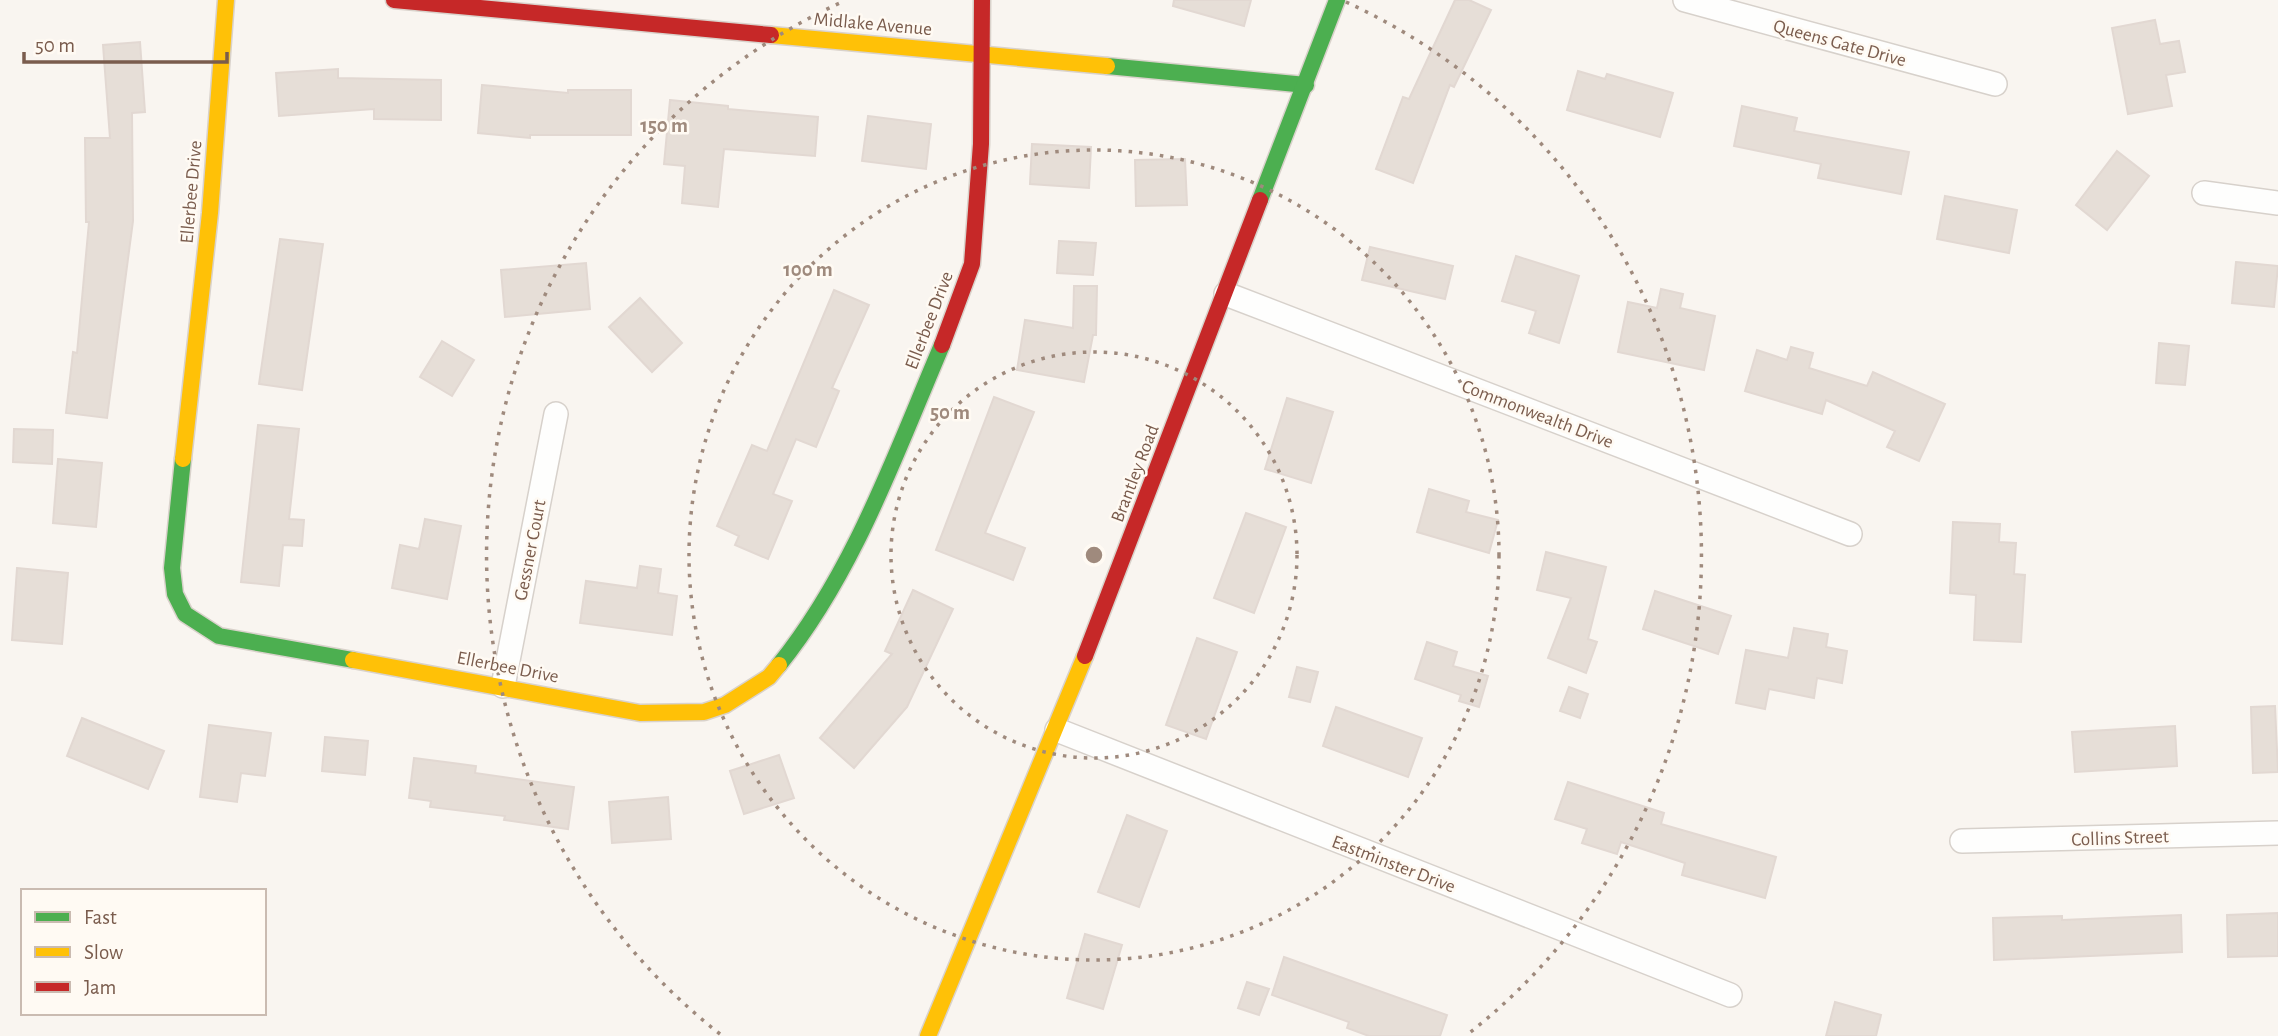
<svg xmlns="http://www.w3.org/2000/svg" width="2278" height="1036" font-family="'Alegreya Sans',sans-serif">
<style>
.building{fill:#e6ded7;stroke:#e2d8d2;stroke-width:2}
.lines{fill:none;stroke-linecap:round;stroke-linejoin:round}
.street-casing{stroke:#d7d1cb;stroke-width:26}
.fast-casing{stroke:#d9d2cb;stroke-width:19}
.slow-casing{stroke:#d9d2cb;stroke-width:19}
.jam-casing{stroke:#d9d2cb;stroke-width:19}
.street{stroke:#fefefd;stroke-width:23}
.fast{stroke:#4caf50;stroke-width:16}
.slow{stroke:#ffc107;stroke-width:16}
.jam{stroke:#c62828;stroke-width:16}
.ring{fill:none;stroke:#9f8a7d;stroke-width:3.5;stroke-dasharray:3.5 7}
.labels{text-anchor:middle;stroke-width:5;stroke-linejoin:round;paint-order:stroke}
.street-label{font-size:19px;fill:#7a5c4d;stroke:#fffaf3}
.centre{fill:#9f8a7d;stroke:#fffaf3;stroke-width:3.5}
.ring-label{font-size:21px;text-anchor:middle;font-weight:bold;fill:#9f8a7d;stroke:#fffaf3;stroke-width:5;stroke-linejoin:round;paint-order:stroke}
</style>
<rect width="100%" height="100%" fill="#f9f5f0"/>
<g class="building">
<path d="M1174,0H1251L1244,26L1173,6Z"/>
<path d="M1455,0H1469L1491,10L1454,87L1450,85L1413,183L1376,169L1403,97L1409,99Z"/>
<path d="M2155,20L2160,44L2179,41L2185,72L2166,75L2172,106L2128,114L2112,28Z"/>
<path d="M140,42L145,112L132,113L133,221L107,418L66,413L73,352L77,353L89,222H86L85,138H110L103,45Z"/>
<path d="M338,69V78L441,80V120L374,119V109L279,116L276,73Z"/>
<path d="M1578,71L1605,79L1607,74L1673,93L1660,137L1567,110Z"/>
<path d="M482,85L568,93V90H631V135H530V138L478,133Z"/>
<path d="M670,100L728,106V109L818,117L815,156L724,149L718,207L682,203L685,166L664,164Z"/>
<path d="M1742,106L1797,118L1794,131L1909,152L1901,194L1818,178L1821,164L1734,146Z"/>
<path d="M868,116L931,124L926,169L862,161Z"/>
<path d="M1032,144L1091,147L1089,188L1030,184Z"/>
<path d="M2117,151L2149,176L2107,230L2076,205Z"/>
<path d="M1185,159L1187,205L1136,206L1135,160Z"/>
<path d="M1945,196L2017,210L2009,253L1937,239Z"/>
<path d="M280,239L323,244L302,390L259,384Z"/>
<path d="M1059,241L1096,243L1093,275L1057,273Z"/>
<path d="M1370,247L1453,266L1445,299L1362,280Z"/>
<path d="M1516,256L1579,276L1559,343L1529,333L1536,311L1502,301Z"/>
<path d="M2236,262L2278,266L2274,307L2232,303Z"/>
<path d="M586,263L590,309L505,317L501,270Z"/>
<path d="M1074,286H1097L1096,335H1093L1084,382L1017,370L1025,320L1073,328Z"/>
<path d="M1661,289L1683,294L1680,308L1715,316L1704,370L1618,352L1628,302L1657,308Z"/>
<path d="M834,290L869,305L832,388L839,391L816,447L796,439L773,494L792,501L768,559L735,545L739,536L717,526L752,445L767,451Z"/>
<path d="M640,298L682,343L652,372L609,327Z"/>
<path d="M442,341L474,360L452,396L420,377Z"/>
<path d="M2159,343L2189,346L2185,385L2156,383Z"/>
<path d="M1791,347L1813,353L1809,368L1867,386L1873,372L1945,404L1919,461L1887,447L1895,431L1826,400L1822,414L1745,391L1757,350L1787,360Z"/>
<path d="M994,397L1034,412L985,533L1025,548L1013,580L936,550Z"/>
<path d="M1287,398L1333,412L1311,483L1265,469Z"/>
<path d="M258,425L299,429L289,519L304,520L302,546L283,545L279,586L241,582Z"/>
<path d="M14,429L53,430L52,464L13,462Z"/>
<path d="M58,459L102,463L96,527L53,523Z"/>
<path d="M1429,489L1469,501L1466,512L1498,520L1489,553L1417,532Z"/>
<path d="M1246,513L1286,527L1254,613L1214,598Z"/>
<path d="M425,519L461,526L447,599L392,588L400,545L419,549Z"/>
<path d="M1953,522L2000,524L1999,542L2016,543L2014,574L2025,575L2021,642L1974,640L1976,595L1950,593Z"/>
<path d="M1546,552L1606,567L1588,639L1597,642L1586,673L1548,658L1571,598L1537,590Z"/>
<path d="M640,566L661,569L658,593L677,596L672,635L580,623L586,581L637,588Z"/>
<path d="M17,568L68,573L62,644L12,640Z"/>
<path d="M913,590L953,609L907,707L854,768L820,738L892,654L885,651Z"/>
<path d="M1655,591L1731,616L1718,654L1643,629Z"/>
<path d="M1794,628L1828,634L1826,647L1847,651L1842,683L1817,678L1814,698L1769,689L1765,709L1736,703L1746,650L1788,658Z"/>
<path d="M1197,638L1237,652L1206,739L1166,725Z"/>
<path d="M1427,642L1457,652L1453,666L1488,676L1479,707L1459,701L1461,695L1415,679Z"/>
<path d="M1297,667L1318,672L1310,702L1289,697Z"/>
<path d="M1569,687L1588,694L1580,718L1560,711Z"/>
<path d="M2275,706L2278,772L2253,773L2251,707Z"/>
<path d="M1336,707L1422,738L1408,777L1323,746Z"/>
<path d="M82,718L164,751L148,789L67,756Z"/>
<path d="M209,725L271,733L265,776L241,773L237,802L200,797Z"/>
<path d="M2175,726L2177,766L2075,772L2072,732Z"/>
<path d="M325,737L368,741L365,775L322,771Z"/>
<path d="M779,755L794,798L744,814L730,771Z"/>
<path d="M414,758L476,766L475,773L574,787L568,829L504,820L505,816L430,807L431,801L409,798Z"/>
<path d="M1568,782L1664,813L1661,824L1776,857L1765,898L1682,875L1685,863L1621,842L1617,854L1582,843L1587,829L1555,819Z"/>
<path d="M668,797L671,839L612,843L609,802Z"/>
<path d="M1127,815L1167,831L1139,907L1098,892Z"/>
<path d="M2278,913V956L2228,957L2227,915Z"/>
<path d="M2181,915L2182,952L1994,960L1993,918L2062,916V920Z"/>
<path d="M1085,934L1122,945L1103,1009L1067,998Z"/>
<path d="M1284,957L1447,1015L1440,1036H1369L1347,1028L1349,1022L1272,995Z"/>
<path d="M1247,982L1269,989L1259,1015L1238,1008Z"/>
<path d="M1835,1002L1881,1015L1876,1036H1826Z"/>
</g>
<g class="lines">
<g class="street-casing">
<g id="street">
<path d="M1685,0L1995,84"/>
<path d="M2204,193L2278,203"/>
<path d="M1226,294L1850,534"/>
<path d="M503,686L556,414"/>
<path d="M1057,730L1730,995"/>
<path d="M1962,841L2278,833"/>
</g>
</g>
<g class="fast-casing">
<g id="fast">
<path d="M1107,66L1306,85"/>
<path d="M1260,200L1337,0"/>
<path d="M183,459L172,568L175,594L185,614L219,636L353,660"/>
<path d="M779,665C854,572 895,455 942,345"/>
</g>
</g>
<g class="slow-casing">
<g id="slow">
<path d="M771,35L1107,66"/>
<path d="M183,459L210,213L226,0"/>
<path d="M353,660L640,713L704,712L725,705L769,677L779,665"/>
<path d="M928,1036L1085,656"/>
</g>
</g>
<g class="jam-casing">
<g id="jam">
<path d="M394,0L771,35"/>
<path d="M942,345L972,264L981,144L982,0"/>
<path d="M1085,656L1260,200"/>
</g>
</g>
<use href="#street" class="street"/>
<use href="#fast" class="fast"/>
<use href="#slow" class="slow"/>
<use href="#jam" class="jam"/>
</g>
<g class="ring">
<circle cx="1094" cy="555" r="203"/>
<circle cx="1094" cy="555" r="405"/>
<path d="M720 1034A608 608 0 0 1 842 2M1346 2A608 608 0 0 1 1468 1034"/>
</g>
<g class="labels">
<g class="street-label">
<text transform="translate(873 23) rotate(5)" y="7">Midlake Avenue</text>
<text transform="translate(1840 42) rotate(15)" y="7">Queens Gate Drive</text>
<text transform="translate(190 192) rotate(-85)" y="7">Ellerbee Drive</text>
<text transform="translate(928 320) rotate(-69)" y="7">Ellerbee Drive</text>
<text transform="translate(1538 413) rotate(21)" y="7">Commonwealth Drive</text>
<text transform="translate(1134 473) rotate(-69)" y="7">Brantley Road</text>
<text transform="translate(529 550) rotate(-79)" y="7">Gessner Court</text>
<text transform="translate(508 666) rotate(11)" y="7">Ellerbee Drive</text>
<text transform="translate(2120 837) rotate(-2)" y="7">Collins Street</text>
<text transform="translate(1394 863) rotate(21)" y="7">Eastminster Drive</text>
</g>
</g>
<circle cx="1094" cy="555" r="10" class="centre"/>
<g class="ring-label">
<text x="664" y="132">150 m</text>
<text x="808" y="276">100 m</text>
<text x="950" y="419">50 m</text>
</g>
<rect x="21" y="889" width="245" height="126" fill="#fffaf3" stroke="#cabbb1" stroke-width="2"/>
<rect x="35" y="912" width="35" height="10" fill="#4caf50" stroke="#cabbb1" stroke-width="2"/>
<text x="84" y="924" font-size="21" fill="#7a5c4d">Fast</text>
<rect x="35" y="947" width="35" height="10" fill="#ffc107" stroke="#cabbb1" stroke-width="2"/>
<text x="84" y="959" font-size="21" fill="#7a5c4d">Slow</text>
<rect x="35" y="982" width="35" height="10" fill="#c62828" stroke="#cabbb1" stroke-width="2"/>
<text x="84" y="994" font-size="21" fill="#7a5c4d">Jam</text>
<path d="M24 52v10h203v-10" fill="none" stroke="#7a5c4d" stroke-width="3.5"/>
<text x="35" y="52" font-size="21" fill="#7a5c4d" stroke="#fffaf3" stroke-width="5" paint-order="stroke">50 m</text>
</svg>
